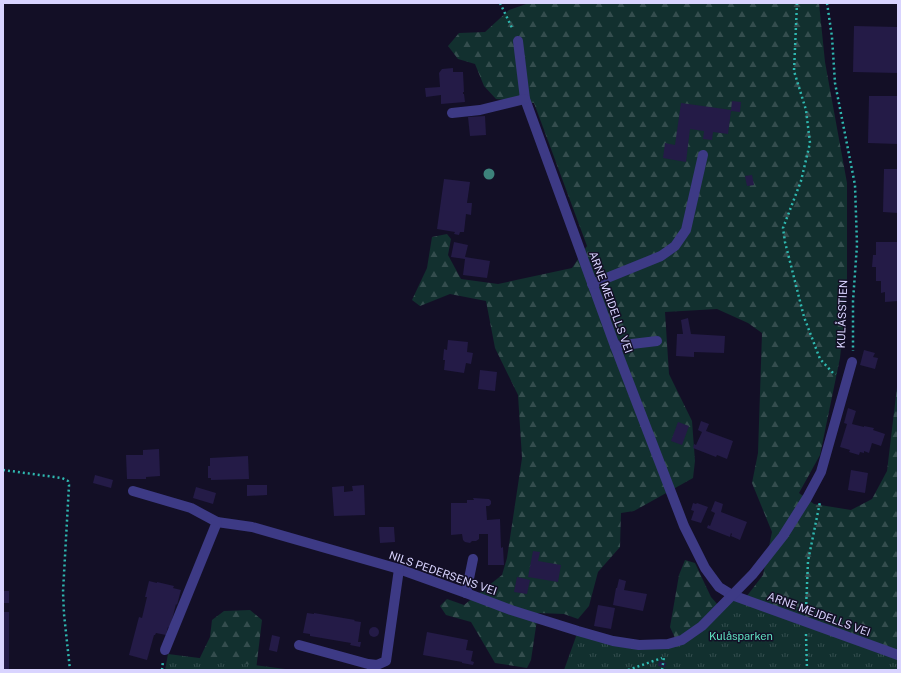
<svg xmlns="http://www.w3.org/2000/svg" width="901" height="673" font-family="'Public Sans',sans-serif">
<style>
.forest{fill:url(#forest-firs)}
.park{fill:url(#park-tufts)}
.building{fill:#241b47}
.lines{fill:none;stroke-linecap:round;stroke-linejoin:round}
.path{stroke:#2fb8b0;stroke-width:2.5;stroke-dasharray:2 3;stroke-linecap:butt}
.minor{stroke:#3d3a85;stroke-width:10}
.tree{fill:#3d827b}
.labels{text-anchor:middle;stroke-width:3;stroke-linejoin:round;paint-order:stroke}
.street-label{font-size:11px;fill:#d9d4ff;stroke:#130f26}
.park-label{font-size:11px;fill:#5fe0c0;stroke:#130f26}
</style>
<defs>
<pattern id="forest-firs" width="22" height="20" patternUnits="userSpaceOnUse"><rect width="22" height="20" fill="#12302f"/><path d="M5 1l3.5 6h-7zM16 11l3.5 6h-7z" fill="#344d4e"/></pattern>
<pattern id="park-tufts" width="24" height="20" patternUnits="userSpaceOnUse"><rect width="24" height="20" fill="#12302f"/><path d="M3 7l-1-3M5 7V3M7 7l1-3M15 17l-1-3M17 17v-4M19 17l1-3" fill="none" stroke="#344d4e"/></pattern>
</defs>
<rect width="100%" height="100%" fill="#130f26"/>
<g class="forest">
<path d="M529,3H819L825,62L847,183V290L840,358L820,455L799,493L814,504L851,510L872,499L887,471L898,379V670L683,656L670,627L679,575L685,560L695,563L711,597L726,614H733L763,575L772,532L752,483L758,453L762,333L748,323L717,309L665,312L669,374L692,421L695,461L693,478L634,511L621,513L620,547L598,572L589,606L578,619L564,614L538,613L531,660L527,668L495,663L471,622L446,615L440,606L447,599L464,605L502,575L507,558L522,458L518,395L495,348L486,301L450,294L420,306L412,300L427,268L432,237L447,234L451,239L448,255L461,279L498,284L572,268L587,246L534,103L496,99L484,86L475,64L458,59L448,46L459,33L485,32L509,10Z"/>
<path d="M250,610L262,620L256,670H194L210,637L212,620L224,611Z"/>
</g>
<g class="park">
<path d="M732,595L898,655V670H564L578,631L639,645L682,640Z"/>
<path d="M168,654L293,670H165Z"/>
</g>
<g class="building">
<path d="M854,26L898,27V73L853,72Z"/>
<path d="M453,68V72H463L464,92H463V94H464L465,102L441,104V95L426,97L425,88L440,87L439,73L442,69Z"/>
<path d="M869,96H898V144L868,143Z"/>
<path d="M732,101L741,102L740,112L731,111L728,134L713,132L712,140L703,139L704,131L690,129L686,162L663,158L665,143L675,145L681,103L731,110Z"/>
<path d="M485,116L486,135L470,136L468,117Z"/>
<path d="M884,169H898V213L883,212Z"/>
<path d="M752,175L754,185L747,186L745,176Z"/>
<path d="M444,179L470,182L467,203H472L471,215L466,214L464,232H460L459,235L454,234L455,232L437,229Z"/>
<path d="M454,242L468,245L465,257L490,261L487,278L463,275L465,259L451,257Z"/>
<path d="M876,242H898V301L885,302V292L881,293V281H876V267H872L873,255H876Z"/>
<path d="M688,318L691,334L725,336L724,353L694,352V357L676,356L677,334H683L681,320Z"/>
<path d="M448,340L468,342L467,352L473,353L471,364L466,363L464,373L444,370L445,360H443L444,349L447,350Z"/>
<path d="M864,350L875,353L873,357L878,358L875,369L860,365Z"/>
<path d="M480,370L497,372L495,391L478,389Z"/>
<path d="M848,408L856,411L852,424L864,427V426L874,428L873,430L885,434L881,446L872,443L869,453L864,451V453L860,452L859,455L849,452L850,450L840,447L847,424L844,423Z"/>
<path d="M701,421L709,424L706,431L733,441L727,459L717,455L716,457L693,448L694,444L696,445L702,432L698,430Z"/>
<path d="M678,422L689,426L682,445L671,441Z"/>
<path d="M159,449L160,476L146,477V479H127L126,455H143V450Z"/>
<path d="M248,456L249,479L211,480V478H208V466H210V458Z"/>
<path d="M851,470L868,473L865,493L848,490Z"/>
<path d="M95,475L113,480L111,488L93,483Z"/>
<path d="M247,485H267V495L247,496Z"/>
<path d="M364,485L365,515L334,516L332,487L344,486V492L353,491L352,486Z"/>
<path d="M196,487L216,493L213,504L193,498Z"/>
<path d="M473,498L489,499L491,501V504L489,506H486L487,520L500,519L501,548L503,547L504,565H488V534H479V539L476,541H472L470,543L465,542L463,540L462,534L451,535V503H467V500H474Z"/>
<path d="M715,501L723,504L721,512L747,522L740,540L731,536L732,534L731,533L730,537L707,528L708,525L710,526L715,513L711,511Z"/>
<path d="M693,503L696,504L697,503L708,507L701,523L691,520L694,511L691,510Z"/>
<path d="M379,527H394L395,542L380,543Z"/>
<path d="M533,551L540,552L538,561L561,565L558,582L528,577Z"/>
<path d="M517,577L530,580L527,594L514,592Z"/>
<path d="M619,579L626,581L624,590L647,594L643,611L613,605L616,588H617Z"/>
<path d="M149,581L157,583V582L174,586L173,588L181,590L177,605L176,604L170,628L168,627L166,635L156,633L155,635H154L147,660L129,655L139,617L142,618L147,597H145Z"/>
<rect x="3" y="591" width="6" height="12"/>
<path d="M598,605L615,608L611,629L594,626Z"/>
<rect x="3" y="612" width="6" height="58"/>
<path d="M307,613L314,614V613L355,620L354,621L361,622L358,642H361L360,647L350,645L351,643L310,636V634L303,633Z"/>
<circle cx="374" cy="632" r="5"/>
<path d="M427,632L468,640L466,650L473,651L471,661L474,662L473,665L462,663V662L423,655Z"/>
<path d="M272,635L280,637L277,652L269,650Z"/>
<path d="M659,661L666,663L665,667L658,666Z"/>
</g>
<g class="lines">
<g class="path">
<path d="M500,3L513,30"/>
<path d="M797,3L794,71L806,110L810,143L801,181L783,228L785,242L804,317L820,359L833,373L836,374"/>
<path d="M827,3L832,37L835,83L855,185L857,245L853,301V351"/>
<path d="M3,470L62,478L68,481L69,485L63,592L64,614L70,670"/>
<path d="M806,609L808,561L820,502"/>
<path d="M806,634L807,670"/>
<path d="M162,670L163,661"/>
<path d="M628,670L662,658"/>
<path d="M662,670L664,657"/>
</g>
<g class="minor">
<path d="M518,41L525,99L615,346L684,526L705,568L713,579L719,587L732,595L898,655"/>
<path d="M452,113L480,110L525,99"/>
<path d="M592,284L661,256L675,246L686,230L703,155"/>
<path d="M615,346L657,341"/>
<path d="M133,491L191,508L217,522L252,527L399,569L466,593L511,610L578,631L613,641L639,645L668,644L682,640L702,626L753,574L783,536L807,498L821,472L852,362"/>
<path d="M466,593L473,559"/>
<path d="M299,645L368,664L377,665L386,661L399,569"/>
<path d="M165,650L217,522"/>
</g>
</g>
<circle class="tree" cx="489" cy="174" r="5.5"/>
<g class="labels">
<g class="street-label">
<text transform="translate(611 302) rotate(70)" y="4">ARNE MEIDELLS VEI</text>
<text transform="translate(842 314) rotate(-88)" y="4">KULÅSSTIEN</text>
<text transform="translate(443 573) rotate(19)" y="4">NILS PEDERSENS VEI</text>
<text transform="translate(819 614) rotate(20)" y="4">ARNE MEJDELLS VEI</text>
</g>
<g class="park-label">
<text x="741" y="640">Kulåsparken</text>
</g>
</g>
<rect width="901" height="673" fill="none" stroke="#d9d4ff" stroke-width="8"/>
</svg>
